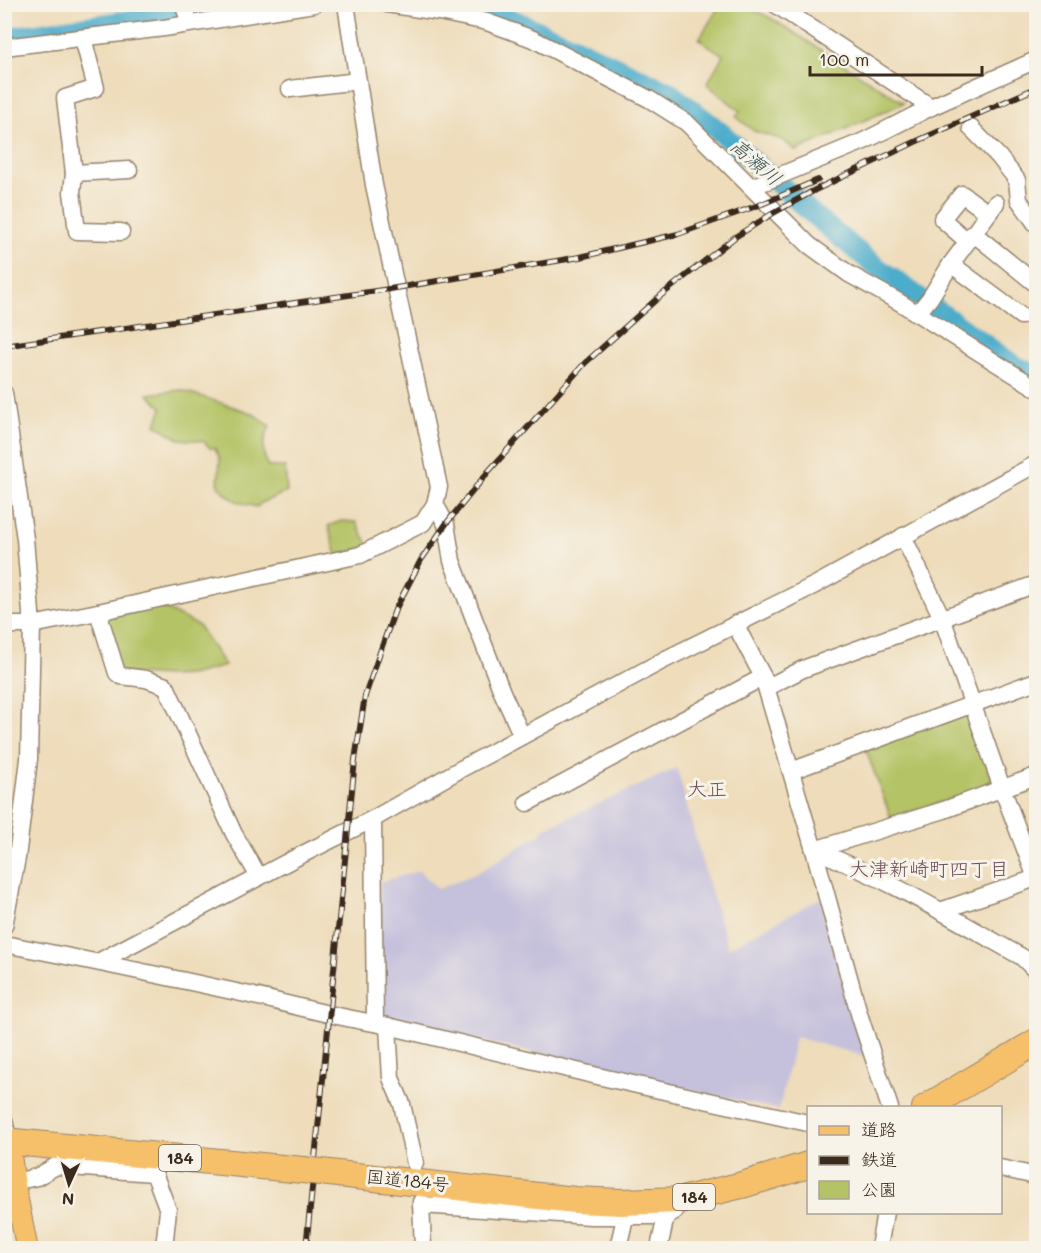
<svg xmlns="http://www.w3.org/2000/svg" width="1041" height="1253" font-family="Mali,'Klee One',sans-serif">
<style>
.industrial{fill:#c5c0db}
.green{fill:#b4c365;stroke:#787642;stroke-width:1.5}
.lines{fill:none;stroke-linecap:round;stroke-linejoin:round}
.river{stroke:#4caccb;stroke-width:21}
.minor-casing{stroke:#94836c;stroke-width:19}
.major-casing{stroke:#94836c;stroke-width:23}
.highway-casing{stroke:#94836c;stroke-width:28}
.minor{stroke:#fff;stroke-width:16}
.major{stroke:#f6c06b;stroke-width:21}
.highway{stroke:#f6c06b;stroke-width:26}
.rail-casing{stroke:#3b2a1e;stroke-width:6}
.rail{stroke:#f7f3e8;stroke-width:4;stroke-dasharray:11;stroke-linecap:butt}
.highway-bridge-casing{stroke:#94836c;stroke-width:28;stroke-linecap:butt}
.highway-bridge{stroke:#f6c06b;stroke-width:26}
.labels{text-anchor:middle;stroke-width:6;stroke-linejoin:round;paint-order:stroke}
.shield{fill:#f7f3e8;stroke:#73665b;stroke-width:1.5}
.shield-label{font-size:16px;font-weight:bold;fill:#3b2a1e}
.street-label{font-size:18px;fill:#3b2a1e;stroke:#f7f3e8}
.water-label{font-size:20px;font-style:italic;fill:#41585b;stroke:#f7f3e8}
.neighbourhood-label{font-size:20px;fill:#6f4f5a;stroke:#f7f3e8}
</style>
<rect width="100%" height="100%" fill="#f7f3e8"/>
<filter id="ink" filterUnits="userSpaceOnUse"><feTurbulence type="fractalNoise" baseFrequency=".0167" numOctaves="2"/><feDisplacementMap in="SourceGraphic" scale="12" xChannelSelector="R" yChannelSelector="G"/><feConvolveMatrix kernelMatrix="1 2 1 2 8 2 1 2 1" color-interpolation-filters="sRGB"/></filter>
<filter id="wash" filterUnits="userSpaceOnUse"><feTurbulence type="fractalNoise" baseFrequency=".008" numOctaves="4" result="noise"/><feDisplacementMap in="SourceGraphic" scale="24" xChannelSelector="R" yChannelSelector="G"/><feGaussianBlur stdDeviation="1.35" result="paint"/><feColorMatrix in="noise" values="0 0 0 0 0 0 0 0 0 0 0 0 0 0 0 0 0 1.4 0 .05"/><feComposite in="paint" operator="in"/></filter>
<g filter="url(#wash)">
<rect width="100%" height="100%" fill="#eedcba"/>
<path class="industrial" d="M677,768L702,862L728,948L821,898L868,1057L795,1037L779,1110L380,1017V882L419,871L438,889L477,873L541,834L544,829Z"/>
<g class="green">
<path d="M720,5H743L771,18L904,103L796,151L783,140L754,131L736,117L740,111L707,84L723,55L699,39Z"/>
<path d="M181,390L252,413L270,426C263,441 261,451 268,467H285L287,492L261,503L257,507C237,502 231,501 218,485L220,459L215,448H210L203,441L179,439L156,425L162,408L148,394Z"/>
<path d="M341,521L356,522L369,546L337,555L328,526Z"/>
<path d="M158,605L199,626L225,666L190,675L169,676L119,673L103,618Z"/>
<path d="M968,712L994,786L891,818L866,750Z"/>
</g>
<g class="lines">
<g class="river">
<path d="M445,4L511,19L568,44L669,92L718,130L816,217L878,268L1015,366L1036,375"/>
<path d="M4,38L250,4"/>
</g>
</g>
</g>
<g filter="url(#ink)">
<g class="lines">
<g class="minor-casing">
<g id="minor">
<path d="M183,4L190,23"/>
<path d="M387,4L439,12L487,22L533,39L649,99L687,123L809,245L849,274L899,302L1036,388"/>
<path d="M775,4L931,107"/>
<path d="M83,38L96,88L65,98L74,173L129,170"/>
<path d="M4,47L164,28L314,4"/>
<path d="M290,89L358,81"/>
<path d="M971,128L999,157L1017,180L1019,200L1036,224"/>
<path d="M74,173L72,192L77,231L121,232"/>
<path d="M752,187L864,141L931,107L1036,60"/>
<path d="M973,233L1036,284"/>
<path d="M967,241L942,219L962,194L988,213"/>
<path d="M951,264L1021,316"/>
<path d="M917,314L930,298L951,264L996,203"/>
<path d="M4,393L25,539L32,625L29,759L17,858L4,926"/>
<path d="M435,504L446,524L452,561L502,692L522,736"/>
<path d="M903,536L942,618L1002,788L1036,878"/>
<path d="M98,612L117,673L121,676L146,679L166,686L234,834L259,877"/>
<path d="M735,624L763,677L814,850L860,1017L890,1108"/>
<path d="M4,625H32L98,612L360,555L423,523L435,504L439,487L374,185L346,4"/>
<path d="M766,688L803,669L1036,584"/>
<path d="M791,771L1036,681"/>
<path d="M527,803L763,677"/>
<path d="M373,819L375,1023"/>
<path d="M814,850C887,878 954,919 1022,957L1036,971"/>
<path d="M814,850L944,810L1036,776"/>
<path d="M940,911L1036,878"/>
<path d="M4,944C84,959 163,976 241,993C286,1003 329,1016 375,1023L606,1078L808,1123"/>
<path d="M100,961L297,857L373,819L459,770L664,660L815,585L1036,464"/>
<path d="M388,1026L391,1078L402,1104L415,1163"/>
<path d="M4,1120L9,1142"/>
<path d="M1000,1168L1036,1176"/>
<path d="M14,1182L37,1177L56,1166L154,1173L168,1210L164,1248"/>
<path d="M421,1202L423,1248"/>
<path d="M421,1205L591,1216H666"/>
<path d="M618,1248L624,1222"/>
<path d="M659,1248L666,1216L675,1211"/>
<path d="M879,1248L885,1212"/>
</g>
</g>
<g class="major-casing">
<path id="major" d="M9,1142L14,1182L27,1248"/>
</g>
<g class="highway-casing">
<g id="highway">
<path d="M925,1108L1036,1042"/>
<path d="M4,1141L303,1170"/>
<path d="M338,1174L575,1200L621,1202L681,1200L742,1185L808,1165"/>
</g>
</g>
<use href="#minor" class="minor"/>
<use href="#major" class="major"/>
<use href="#highway" class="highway"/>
<g class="rail-casing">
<g id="rail">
<path d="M4,346L396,288L580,257L678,234L762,204L818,180"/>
<path d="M306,1248L355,760L365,696L380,652L395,610L421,560L446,524L488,472L585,363L659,297L735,237L775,212L815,190L915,142L1036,88"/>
</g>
</g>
<use href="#rail" class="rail"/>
<g class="highway-bridge-casing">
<path id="highway-bridge" d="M303,1170L338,1174"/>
</g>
<use href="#highway-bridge" class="highway-bridge"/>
</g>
</g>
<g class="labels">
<g class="shield">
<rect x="159" y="1145" width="42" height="26" rx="4.5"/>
<rect x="673" y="1184" width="42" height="26" rx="4.5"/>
</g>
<g class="shield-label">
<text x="180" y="1164">184</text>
<text x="694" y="1203">184</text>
</g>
<g class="street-label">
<text transform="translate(408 1181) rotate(6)" y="6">国道184号</text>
</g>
<g class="water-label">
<text transform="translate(756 162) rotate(41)" y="7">高瀬川</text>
</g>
<g class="neighbourhood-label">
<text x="707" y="796">大正</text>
<text x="929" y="876">大津新崎町四丁目</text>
</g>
</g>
<rect width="1041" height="1253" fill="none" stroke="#f7f3e8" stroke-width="24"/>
<rect x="807" y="1106" width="195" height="108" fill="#f7f3e8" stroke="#aca397" stroke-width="1.5"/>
<rect x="819" y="1126" width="30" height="9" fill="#f6c06b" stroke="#aca397" stroke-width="1.5"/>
<text x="861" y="1136" font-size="18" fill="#3b2a1e">道路</text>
<rect x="819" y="1156" width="30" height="9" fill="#3b2a1e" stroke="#aca397" stroke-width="1.5"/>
<text x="861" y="1166" font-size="18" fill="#3b2a1e">鉄道</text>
<rect x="819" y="1181" width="30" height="18" fill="#b4c365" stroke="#aca397" stroke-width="1.5"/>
<text x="861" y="1196" font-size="18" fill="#3b2a1e">公園</text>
<g transform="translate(69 1184) rotate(184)" stroke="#f7f3e8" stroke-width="4.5" paint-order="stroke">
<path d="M0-4.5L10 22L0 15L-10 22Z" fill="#3b2a1e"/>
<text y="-9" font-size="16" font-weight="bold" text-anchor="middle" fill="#3b2a1e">N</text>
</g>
<path d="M810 66v9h172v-9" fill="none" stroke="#3b2a1e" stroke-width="3"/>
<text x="819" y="66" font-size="18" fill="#3b2a1e" stroke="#f7f3e8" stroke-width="4.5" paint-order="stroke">100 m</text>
</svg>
